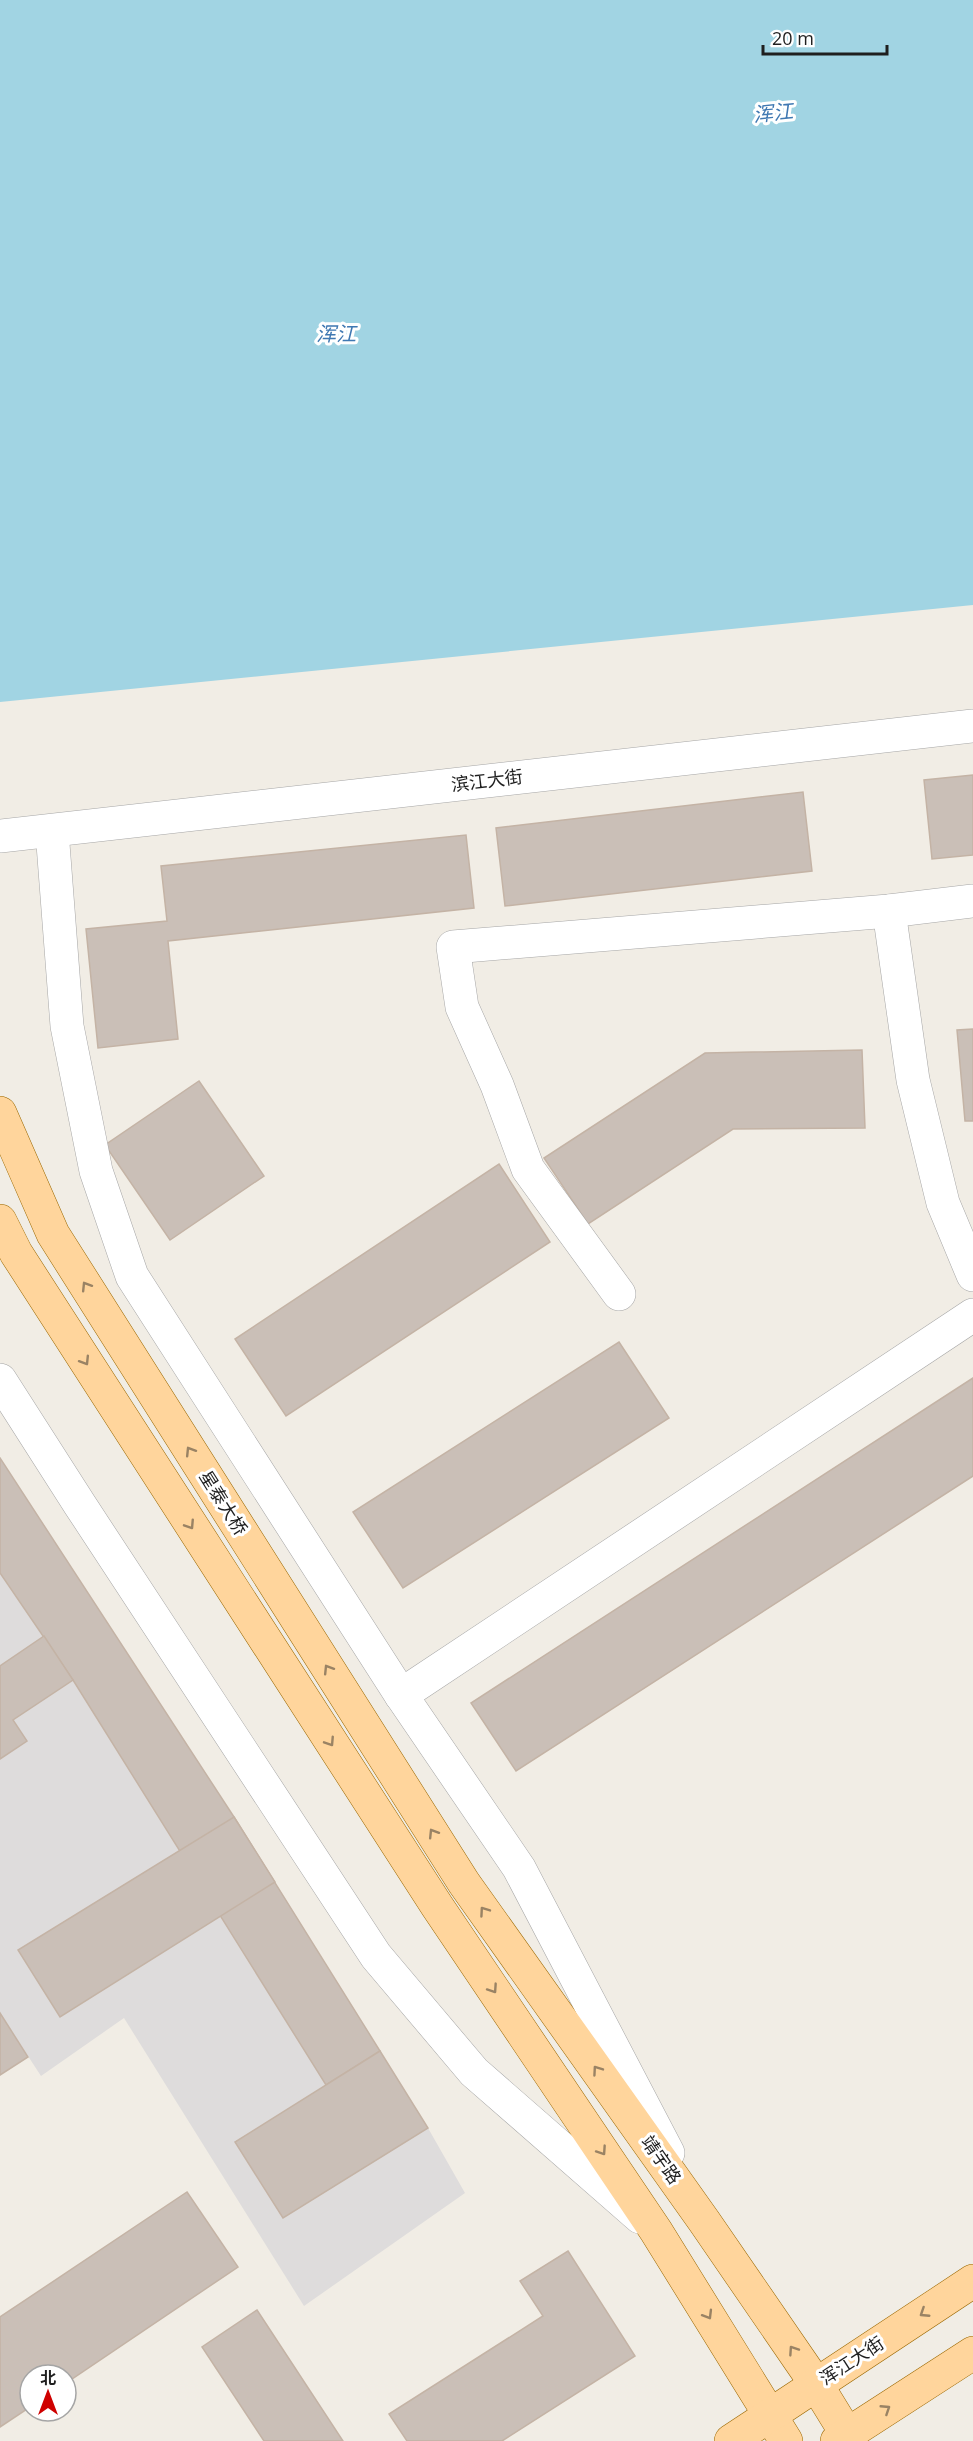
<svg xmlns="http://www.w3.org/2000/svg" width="973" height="2441" font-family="'Open Sans','Noto Sans SC',sans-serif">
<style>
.residential{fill:#dedcdc}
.water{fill:#a1d4e3}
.building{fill:#cabfb7;stroke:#c4b3a5;stroke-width:1.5}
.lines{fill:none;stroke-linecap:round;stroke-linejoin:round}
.minor-casing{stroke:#a6a6a6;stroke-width:34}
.major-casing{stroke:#9b6800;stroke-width:34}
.minor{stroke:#fff;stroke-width:33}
.major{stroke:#ffd59c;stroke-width:33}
.oneway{stroke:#9a8364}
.labels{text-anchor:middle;stroke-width:6;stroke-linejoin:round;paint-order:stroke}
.street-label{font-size:18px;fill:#1f1f1f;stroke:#fff}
.water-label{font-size:20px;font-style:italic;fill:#3f78b2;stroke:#fff}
</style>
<rect width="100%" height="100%" fill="#f1ede5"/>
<path class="residential" d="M0,1458L234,1817L428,2128L465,2193L304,2306L124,2018L41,2076L0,2013Z"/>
<path class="water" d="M0,0H973V605L0,702Z"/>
<g class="building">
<path d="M973,775V855L932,859L924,780Z"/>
<path d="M803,792L812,871L505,906L496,828Z"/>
<path d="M466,835L474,908L168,941L178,1039L98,1048L86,929L167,921L161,866Z"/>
<path d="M973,1029V1121H965L957,1030Z"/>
<path d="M862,1050L865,1128L733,1129L588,1224L544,1158L705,1053Z"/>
<path d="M199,1081L264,1176L170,1240L105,1145Z"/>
<path d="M499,1164L550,1242L286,1416L235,1339Z"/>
<path d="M619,1342L669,1418L403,1588L353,1512Z"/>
<path d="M973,1378V1476L516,1771L471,1703Z"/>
<path d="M0,1458L234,1817L380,2051L326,2085L73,1680L0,1573Z"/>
<path d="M44,1636L73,1680L13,1720L27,1741L0,1759V1666Z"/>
<path d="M234,1817L275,1882L60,2017L18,1950Z"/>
<path d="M0,2013L28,2057L0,2075Z"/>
<path d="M380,2051L428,2128L283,2218L235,2142Z"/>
<path d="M187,2192L238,2267L66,2383V2375H30V2407L0,2427V2317Z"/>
<path d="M568,2251L635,2356L502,2441H407L389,2414L543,2316L520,2281Z"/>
<path d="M257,2310L343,2441H264L202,2347Z"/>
</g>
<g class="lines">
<g class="minor-casing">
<g id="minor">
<path d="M52,831L67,1026L96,1171L132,1276L401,1695L519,1868L668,2153"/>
<path d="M0,836L973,726"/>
<path d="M889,911L913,1080L943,1203L973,1275"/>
<path d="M619,1294L528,1169L497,1085L462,1007L453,947L889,911L973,901"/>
<path d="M0,1380L80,1505L376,1956L474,2072L640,2217"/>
<path d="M401,1695L973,1315"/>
</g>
</g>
<g class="major-casing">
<g id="major">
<path d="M0,1113L53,1234L464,1883L704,2221L816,2384L851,2441"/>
<path d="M0,1221L16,1253L437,1906L656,2231L786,2441"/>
<path d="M731,2441L973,2281"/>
<path d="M837,2441L973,2353"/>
</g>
</g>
<use href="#minor" class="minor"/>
<use href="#major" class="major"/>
</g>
<defs><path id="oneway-chevron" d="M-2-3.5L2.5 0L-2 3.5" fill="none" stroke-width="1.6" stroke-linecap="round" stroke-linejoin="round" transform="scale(1.5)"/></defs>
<g class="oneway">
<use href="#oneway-chevron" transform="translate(86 1286) rotate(-122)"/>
<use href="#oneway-chevron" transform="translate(85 1361) rotate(58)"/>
<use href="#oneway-chevron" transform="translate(190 1451) rotate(-122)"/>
<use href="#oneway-chevron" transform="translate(190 1525) rotate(57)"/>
<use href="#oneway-chevron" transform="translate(328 1669) rotate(-122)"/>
<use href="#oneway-chevron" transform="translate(330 1742) rotate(57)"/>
<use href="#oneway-chevron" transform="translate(433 1833) rotate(-122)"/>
<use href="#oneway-chevron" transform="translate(484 1911) rotate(-125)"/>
<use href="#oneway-chevron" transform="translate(493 1989) rotate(56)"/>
<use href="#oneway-chevron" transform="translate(597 2070) rotate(-125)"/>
<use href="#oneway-chevron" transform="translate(602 2151) rotate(56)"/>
<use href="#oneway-chevron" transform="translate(924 2313) rotate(147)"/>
<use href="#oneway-chevron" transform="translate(708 2315) rotate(59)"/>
<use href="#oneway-chevron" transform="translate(793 2350) rotate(-124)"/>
<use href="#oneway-chevron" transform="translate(886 2409) rotate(-33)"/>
</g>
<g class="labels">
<g class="street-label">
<text transform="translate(487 781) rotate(-7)" y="6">滨江大街</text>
<text transform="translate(223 1503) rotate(58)" y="6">星泰大桥</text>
<text transform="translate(661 2160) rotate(55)" y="6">靖宇路</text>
<text transform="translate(852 2361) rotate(-33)" y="6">浑江大街</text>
</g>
<g class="water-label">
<text transform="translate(773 113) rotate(-6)" y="7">浑江</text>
<text x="336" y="341">浑江</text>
</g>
</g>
<g transform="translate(48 2393)"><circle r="28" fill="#ffffff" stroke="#a5a5a5" stroke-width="1.5"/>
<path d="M0-4.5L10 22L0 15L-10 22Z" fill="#cf0100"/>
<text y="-9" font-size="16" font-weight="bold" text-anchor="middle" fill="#1f1f1f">北</text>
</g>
<path d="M763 45v9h124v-9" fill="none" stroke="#1f1f1f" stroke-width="3"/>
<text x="772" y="45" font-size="18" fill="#1f1f1f" stroke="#ffffff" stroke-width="4.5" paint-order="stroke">20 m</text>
</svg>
